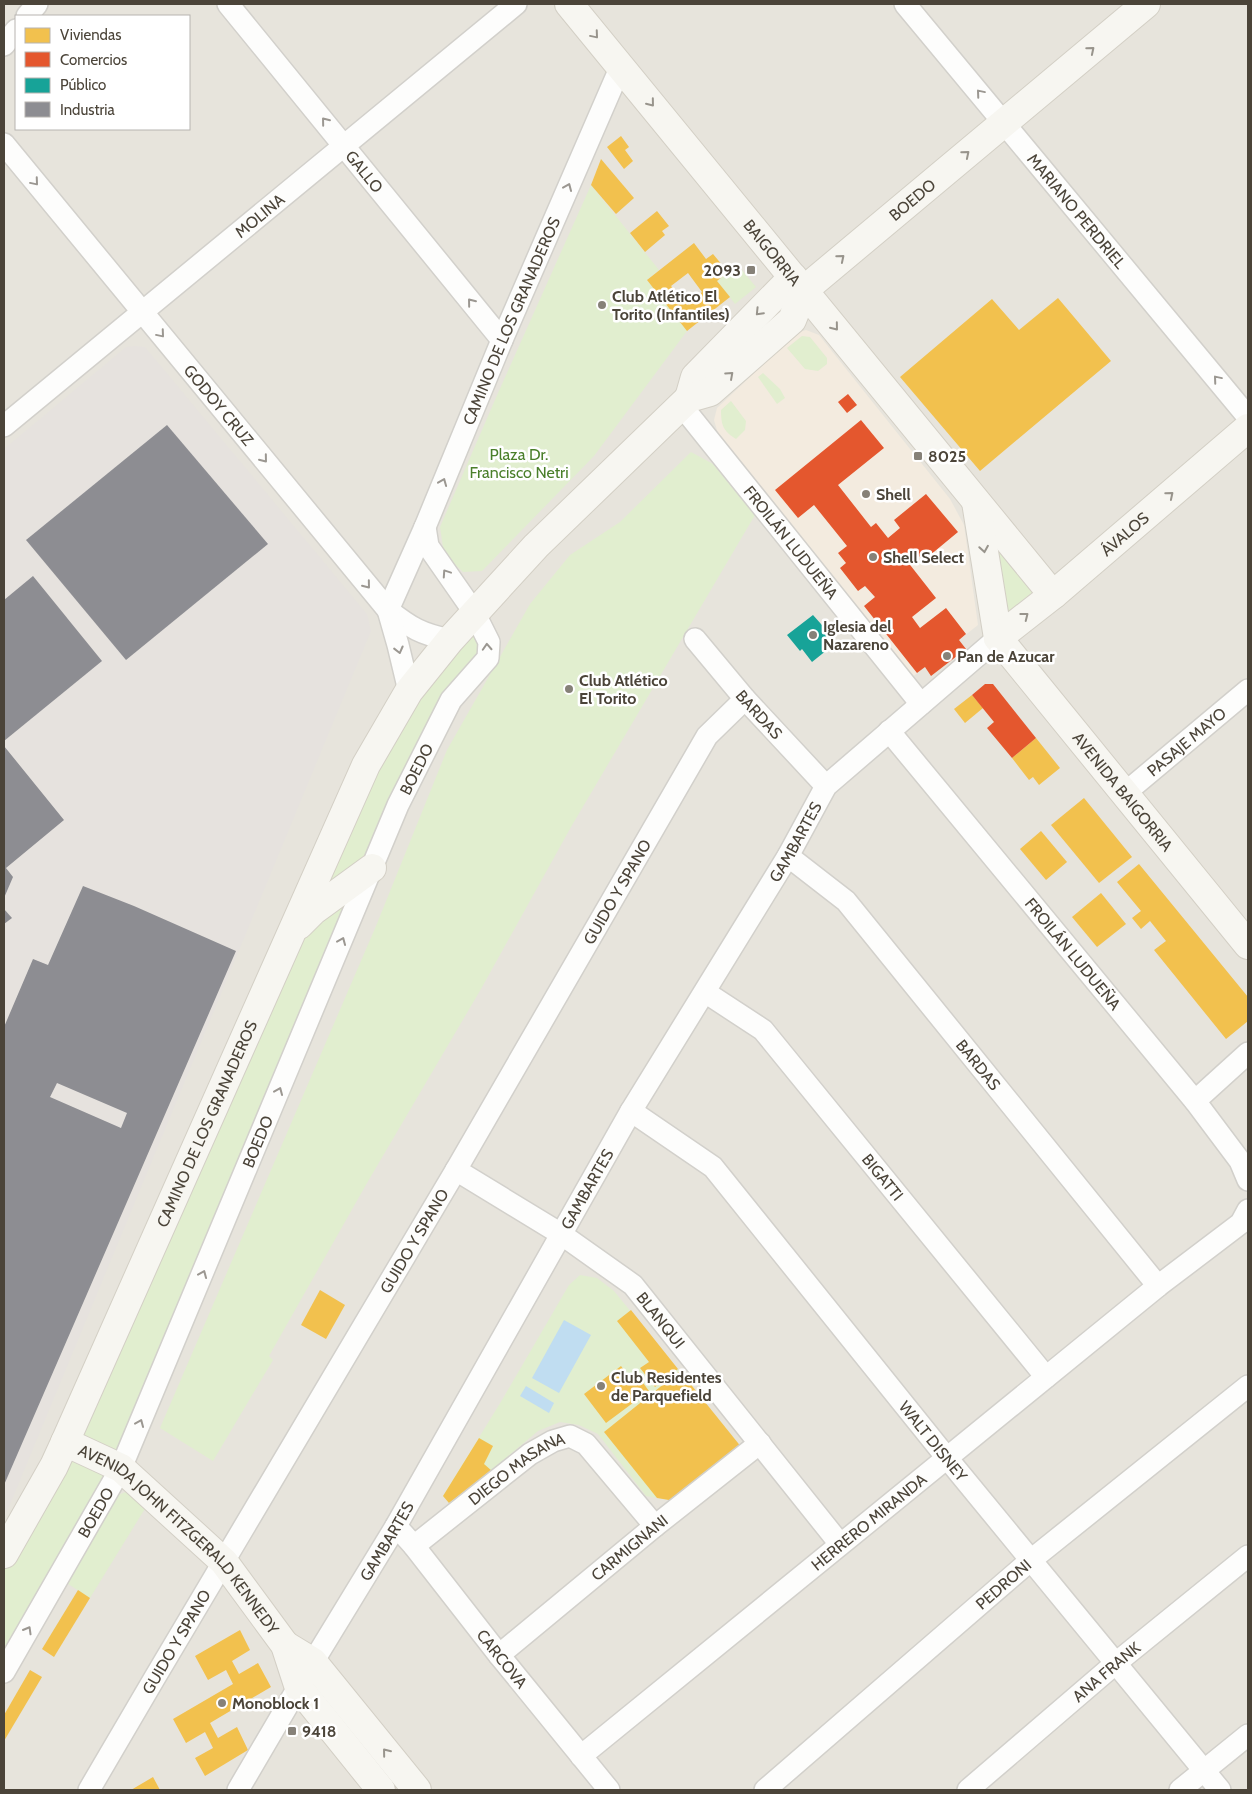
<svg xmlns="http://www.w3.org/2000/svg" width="1252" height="1794" font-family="Cabin,sans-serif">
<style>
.residential{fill:#e7e4dc;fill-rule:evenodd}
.commercial{fill:#f3ebdf}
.industrial{fill:#e6e2de}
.green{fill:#e1eecf}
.water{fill:#c0ddf1}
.homes{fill:#f2c14e;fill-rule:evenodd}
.shops{fill:#e4572e}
.public{fill:#17a398}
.industry{fill:#8d8d92;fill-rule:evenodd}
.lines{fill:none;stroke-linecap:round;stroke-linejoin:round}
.street-casing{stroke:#d2d0cb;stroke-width:24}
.secondary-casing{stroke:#d3cfc5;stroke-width:30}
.street{stroke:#fdfdfc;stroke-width:21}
.secondary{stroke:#f7f6f1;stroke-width:28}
.oneway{stroke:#98948c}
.oneway2{stroke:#9b9791}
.poi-dot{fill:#868178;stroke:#fff;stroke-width:2}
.labels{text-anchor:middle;stroke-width:5;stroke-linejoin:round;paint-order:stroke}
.street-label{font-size:16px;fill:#4b4439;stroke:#fff}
.poi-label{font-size:16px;font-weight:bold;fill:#4b4439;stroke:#fff;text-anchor:start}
.park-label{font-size:16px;fill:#4a7f2a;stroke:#fff}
</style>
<rect width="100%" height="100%" fill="#f4f2ee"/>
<path class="residential" d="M4,4H1248V1790H4ZM16,16H189V129H16Z"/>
<path class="commercial" d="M806,330L819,335L950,499L964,525L978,625L911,678L719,437L714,420L717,408L797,333Z"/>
<path class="industrial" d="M135,346L145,347L367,614L371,631L9,1507L4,1515V449L126,347Z"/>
<g class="green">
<path d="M591,185L659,270L647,280L687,331L594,456L482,571L463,572L444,554L440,527L498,393Z"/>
<path d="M737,264L756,287L735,304L717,281Z"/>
<path d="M802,336L810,337L827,358V364L818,371L805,369L787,348Z"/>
<path d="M763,373L780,389L785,398L777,404L758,377Z"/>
<path d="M731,401L746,421L745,430L736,439C723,431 721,425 721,410Z"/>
<path d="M691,452L713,464L755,515L571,827L481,989L367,1183L269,1356L273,1360L213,1461L160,1428L376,926L447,750L530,604L570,555L620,522Z"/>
<path d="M991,526L1039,587L1005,614Z"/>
<path d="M474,612L489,642L451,700L121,1468L4,1672V1554L366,765Z"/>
<path d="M580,1275L597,1278L614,1291L742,1448L675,1501L646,1496L598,1434L579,1425L560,1422L538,1431L475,1484L449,1503L443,1496L502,1400L569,1285Z"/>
<path d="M128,1491L146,1507L90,1598L65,1582L116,1496Z"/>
</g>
<g class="water">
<path d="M564,1320L591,1335L559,1393L532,1378Z"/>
<path d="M526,1386L554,1403L549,1413L520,1396Z"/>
</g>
<g class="homes">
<path d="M621,136L629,147L625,150L633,161L624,169L607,147Z"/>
<path d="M601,159L634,198L616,214L591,185Z"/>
<path d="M657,211L669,226L662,231L665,235L645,252L630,233Z"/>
<path d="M694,243L706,259L713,254L728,272L717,281L730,297L687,331L647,280ZM688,273L702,292L687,305L671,286Z"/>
<path d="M1058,298L1111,361L980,471L900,377L992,299L1019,330Z"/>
<path d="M972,695L983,708L965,723L954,709Z"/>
<path d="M1036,738L1060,768L1039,785L1033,777L1029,780L1012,758Z"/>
<path d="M1084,798L1132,857L1099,883L1051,825Z"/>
<path d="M1041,831L1067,862L1046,880L1020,849Z"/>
<path d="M1139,864L1248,997V1021L1226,1039L1154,950L1166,941L1150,921L1141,929L1132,918L1141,911L1117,882Z"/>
<path d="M1101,893L1126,924L1097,947L1072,917Z"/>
<path d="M320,1290L345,1305L326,1339L301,1325Z"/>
<path d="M631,1310L678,1369L655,1387L640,1368L649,1362L617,1321Z"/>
<path d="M621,1366L629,1377L635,1372L649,1391L606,1423L584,1394Z"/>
<path d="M680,1371L742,1448L675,1501L657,1498L604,1432Z"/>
<path d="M479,1438L493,1446L484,1464L492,1471L449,1503L443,1496Z"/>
<path d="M78,1590L90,1598L54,1657L42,1649Z"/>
<path d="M240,1630L250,1650L232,1661L239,1674L258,1663L271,1687L210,1723L218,1738L237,1727L248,1750L205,1776L195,1758L213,1748L205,1732L186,1743L173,1719L233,1684L226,1670L208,1680L195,1656Z"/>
<path d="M30,1670L42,1677L4,1741V1715Z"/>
<path d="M153,1777L160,1790H131Z"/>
</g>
<g class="shops">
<path d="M848,394L857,405L847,413L838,402Z"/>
<path d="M861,420L884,448L838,485L871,527L876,523L888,538L900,528L894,520L926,494L958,532L923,561L917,553L907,561L936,598L912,617L920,628L946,608L966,634L959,640L966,649L931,676L925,667L917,673L864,606L875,597L865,586L858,591L840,568L846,563L838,553L847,546L814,505L798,518L775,490Z"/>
<path d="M985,684H993L1036,738L1012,758L987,728L994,722L972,695Z"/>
</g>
<path class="public" d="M813,615L837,642L812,662L802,649L800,651L787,635Z"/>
<g class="industry">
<path d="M167,425L268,544L126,660L26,540Z"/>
<path d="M33,576L102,661L4,741V600Z"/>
<path d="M4,746L64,820L6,868L13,877L4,898Z"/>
<path d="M83,886L134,906L236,951L4,1485V1027L33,959L48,965ZM57,1083L127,1113L121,1128L50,1097Z"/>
<path d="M4,909L12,918L4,924Z"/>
</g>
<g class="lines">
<g class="street-casing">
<g id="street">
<path id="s1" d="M228,4L502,340"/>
<path id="s2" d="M905,4L1248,417"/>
<path d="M27,16L37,4"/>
<path d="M4,45L16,30"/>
<path id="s3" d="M4,144L388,610C411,628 421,634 450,640"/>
<path id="s4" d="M681,405L921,704"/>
<path id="s5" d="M4,426L516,4"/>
<path id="s6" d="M695,639L745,699L826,786"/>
<path id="s7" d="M409,691L398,645L388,610L425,527L502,340L621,66"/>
<path id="s8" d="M889,731L1195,1101L1240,1161L1248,1180"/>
<path id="s9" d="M1125,793L1248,690"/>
<path id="s10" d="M788,856L846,901L1158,1286"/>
<path id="s11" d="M705,992L763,1030L1046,1377"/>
<path d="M1195,1101L1248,1053"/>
<path id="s12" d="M631,1111L713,1167L947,1458L1220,1790"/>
<path id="s13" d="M456,1170L561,1234L633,1285L840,1544"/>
<path id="s14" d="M396,1526L414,1546L499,1655L609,1790"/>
<path id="s15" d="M414,1546L530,1454L553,1441L570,1436L586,1444L655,1526"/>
<path id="s16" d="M499,1655L655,1526L760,1443"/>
<path id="s17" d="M4,1672L121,1468L398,805L451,700L488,658L489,642L474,612L428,546L425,527"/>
<path id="s18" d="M581,1756L1158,1286L1241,1223L1248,1210"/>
<path id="s19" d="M89,1790L154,1679L456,1170L707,736L745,699"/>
<path id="s20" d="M238,1790L313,1662L396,1526L631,1111L788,856L826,786L998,638"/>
<path id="s21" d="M765,1790L1031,1560L1248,1386"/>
<path id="s22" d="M968,1790L1116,1663L1248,1556"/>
<path d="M1180,1790L1248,1735"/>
</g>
</g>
<g class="secondary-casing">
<g id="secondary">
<path id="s23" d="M569,4L1053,595"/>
<path d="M689,398L695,377L793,277"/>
<path d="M976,502L998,638"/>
<path id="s24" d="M998,638L1248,945"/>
<path id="s25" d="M998,638L1053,595L1248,428"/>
<path d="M299,925L313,911L372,868"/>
<path id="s26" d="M65,1442L121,1468L224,1562L285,1645L299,1688L381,1790"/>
<path id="s27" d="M4,1554L54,1466L65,1442L366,765L409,691L450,640L536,546L689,398L710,392L792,320L804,290L1146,4"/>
<path d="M285,1645L313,1662L417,1790"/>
</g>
</g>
<use href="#street" class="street"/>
<use href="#secondary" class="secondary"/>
</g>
<defs><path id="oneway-chevron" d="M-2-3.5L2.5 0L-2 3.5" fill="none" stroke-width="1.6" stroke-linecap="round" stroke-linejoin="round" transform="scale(1.25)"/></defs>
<g class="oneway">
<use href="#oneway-chevron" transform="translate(595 35) rotate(50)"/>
<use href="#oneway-chevron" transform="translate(1091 50) rotate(-40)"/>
<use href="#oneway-chevron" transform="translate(651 103) rotate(51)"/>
<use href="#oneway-chevron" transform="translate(966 154) rotate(-40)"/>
<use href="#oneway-chevron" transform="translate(841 258) rotate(-40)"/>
<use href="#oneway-chevron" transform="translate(759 312) rotate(134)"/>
<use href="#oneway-chevron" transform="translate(835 327) rotate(51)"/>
<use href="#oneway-chevron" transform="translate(730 375) rotate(-42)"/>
<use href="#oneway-chevron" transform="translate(1170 495) rotate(-40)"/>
<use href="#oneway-chevron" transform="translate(984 549) rotate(81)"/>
<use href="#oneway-chevron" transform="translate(1025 616) rotate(-38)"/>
<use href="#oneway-chevron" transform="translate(386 1752) rotate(-129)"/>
</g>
<g class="oneway2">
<use href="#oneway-chevron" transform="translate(980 93) rotate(-130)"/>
<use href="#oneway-chevron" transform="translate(325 121) rotate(-129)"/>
<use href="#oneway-chevron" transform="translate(35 182) rotate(50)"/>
<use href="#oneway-chevron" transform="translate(568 187) rotate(-67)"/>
<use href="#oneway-chevron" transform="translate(471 302) rotate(-129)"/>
<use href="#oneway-chevron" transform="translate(161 334) rotate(50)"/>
<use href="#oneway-chevron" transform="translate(1217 379) rotate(-130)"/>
<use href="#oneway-chevron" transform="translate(264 459) rotate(51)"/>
<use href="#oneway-chevron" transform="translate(443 482) rotate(-68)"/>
<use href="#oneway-chevron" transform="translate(446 573) rotate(-124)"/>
<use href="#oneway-chevron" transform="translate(367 585) rotate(51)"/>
<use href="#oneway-chevron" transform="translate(487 647) rotate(-93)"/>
<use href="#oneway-chevron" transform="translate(399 650) rotate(76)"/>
<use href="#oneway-chevron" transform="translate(342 941) rotate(-67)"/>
<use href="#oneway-chevron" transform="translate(279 1091) rotate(-67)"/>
<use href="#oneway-chevron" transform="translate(203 1274) rotate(-67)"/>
<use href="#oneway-chevron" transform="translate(140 1423) rotate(-67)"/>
<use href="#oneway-chevron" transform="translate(28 1630) rotate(-60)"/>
</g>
<g class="poi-dot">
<rect x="746" y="265" width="10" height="10" rx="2.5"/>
<circle cx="602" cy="305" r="5"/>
<rect x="913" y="451" width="10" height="10" rx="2.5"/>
<circle cx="866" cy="494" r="5"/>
<circle cx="873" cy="557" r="5"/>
<circle cx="813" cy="635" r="5"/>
<circle cx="947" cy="656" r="5"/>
<circle cx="569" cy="689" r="5"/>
<circle cx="601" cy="1386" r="5"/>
<circle cx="222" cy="1703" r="5"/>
<rect x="287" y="1726" width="10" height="10" rx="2.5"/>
</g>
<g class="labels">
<g class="street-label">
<text dy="6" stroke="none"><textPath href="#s1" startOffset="216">GALLO</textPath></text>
<text dy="6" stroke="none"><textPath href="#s27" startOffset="1664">BOEDO</textPath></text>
<text dy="6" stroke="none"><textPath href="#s2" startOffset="269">MARIANO PERDRIEL</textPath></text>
<text dy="6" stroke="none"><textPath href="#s5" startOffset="331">MOLINA</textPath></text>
<text dy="6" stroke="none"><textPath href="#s23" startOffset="321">BAIGORRIA</textPath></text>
<text dy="6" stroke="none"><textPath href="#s7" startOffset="398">CAMINO DE LOS GRANADEROS</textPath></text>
<text dy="6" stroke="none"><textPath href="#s3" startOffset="338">GODOY CRUZ</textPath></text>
<text dy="6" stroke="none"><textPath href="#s25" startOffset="164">ÁVALOS</textPath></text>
<text dy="6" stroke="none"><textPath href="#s4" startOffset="176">FROILÁN LUDUEÑA</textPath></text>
<text dy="6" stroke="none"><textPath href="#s6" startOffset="99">BARDAS</textPath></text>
<text dy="6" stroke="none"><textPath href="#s9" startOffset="80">PASAJE MAYO</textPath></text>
<text dy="6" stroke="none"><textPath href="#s17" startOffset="994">BOEDO</textPath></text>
<text dy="6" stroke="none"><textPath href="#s24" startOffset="198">AVENIDA BAIGORRIA</textPath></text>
<text dy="6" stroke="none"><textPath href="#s20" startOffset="1100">GAMBARTES</textPath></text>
<text dy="6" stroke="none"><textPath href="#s19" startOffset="1042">GUIDO Y SPANO</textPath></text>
<text dy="6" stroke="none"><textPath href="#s8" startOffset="289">FROILÁN LUDUEÑA</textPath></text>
<text dy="6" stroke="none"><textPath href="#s10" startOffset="284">BARDAS</textPath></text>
<text dy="6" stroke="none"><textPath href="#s27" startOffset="476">CAMINO DE LOS GRANADEROS</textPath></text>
<text dy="6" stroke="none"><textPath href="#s17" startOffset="589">BOEDO</textPath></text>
<text dy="6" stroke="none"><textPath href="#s11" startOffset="259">BIGATTI</textPath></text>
<text dy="6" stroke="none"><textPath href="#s20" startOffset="695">GAMBARTES</textPath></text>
<text dy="6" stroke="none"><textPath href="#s19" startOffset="638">GUIDO Y SPANO</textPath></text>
<text dy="6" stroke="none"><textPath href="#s13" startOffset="256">BLANQUI</textPath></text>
<text dy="6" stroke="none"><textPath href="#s12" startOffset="451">WALT DISNEY</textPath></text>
<text dy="6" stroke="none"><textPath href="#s15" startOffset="129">DIEGO MASANA</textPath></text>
<text dy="6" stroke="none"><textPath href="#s17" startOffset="184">BOEDO</textPath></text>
<text dy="6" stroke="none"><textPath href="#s18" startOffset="371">HERRERO MIRANDA</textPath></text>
<text dy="6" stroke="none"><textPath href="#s20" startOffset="290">GAMBARTES</textPath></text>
<text dy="6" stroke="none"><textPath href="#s26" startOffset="152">AVENIDA JOHN FITZGERALD KENNEDY</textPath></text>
<text dy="6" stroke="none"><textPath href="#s16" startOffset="169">CARMIGNANI</textPath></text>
<text dy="6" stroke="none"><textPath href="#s21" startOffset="315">PEDRONI</textPath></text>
<text dy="6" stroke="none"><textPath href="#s19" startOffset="172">GUIDO Y SPANO</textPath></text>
<text dy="6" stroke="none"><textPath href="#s14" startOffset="170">CARCOVA</textPath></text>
<text dy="6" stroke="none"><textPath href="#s22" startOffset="182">ANA FRANK</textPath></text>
</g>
<g class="poi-label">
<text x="741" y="276" text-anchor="end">2093</text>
<text x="612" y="302">Club Atlético El<tspan x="612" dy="18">Torito (Infantiles)</tspan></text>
<text x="928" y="462">8025</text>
<text x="876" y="500">Shell</text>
<text x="883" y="563">Shell Select</text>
<text x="823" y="632">Iglesia del<tspan x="823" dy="18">Nazareno</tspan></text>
<text x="957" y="662">Pan de Azucar</text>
<text x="579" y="686">Club Atlético<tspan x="579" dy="18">El Torito</tspan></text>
<text x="611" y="1383">Club Residentes<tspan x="611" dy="18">de Parquefield</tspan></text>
<text x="232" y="1709">Monoblock 1</text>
<text x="302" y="1737">9418</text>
</g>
<g class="park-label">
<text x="519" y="460">Plaza Dr.<tspan x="519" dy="18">Francisco Netri</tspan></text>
</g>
</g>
<rect width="1252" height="1794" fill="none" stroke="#4b4439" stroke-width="10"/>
<rect x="15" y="15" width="175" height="115" fill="#ffffff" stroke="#b7b4b0"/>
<rect x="25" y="28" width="25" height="15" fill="#f2c14e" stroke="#b7b4b0"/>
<text x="60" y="40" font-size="15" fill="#4b4439">Viviendas</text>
<rect x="25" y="52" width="25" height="15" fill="#e4572e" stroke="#b7b4b0"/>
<text x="60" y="65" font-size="15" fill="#4b4439">Comercios</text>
<rect x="25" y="78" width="25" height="15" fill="#17a398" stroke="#b7b4b0"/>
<text x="60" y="90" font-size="15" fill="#4b4439">Público</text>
<rect x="25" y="102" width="25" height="15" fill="#8d8d92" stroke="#b7b4b0"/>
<text x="60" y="115" font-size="15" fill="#4b4439">Industria</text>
</svg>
